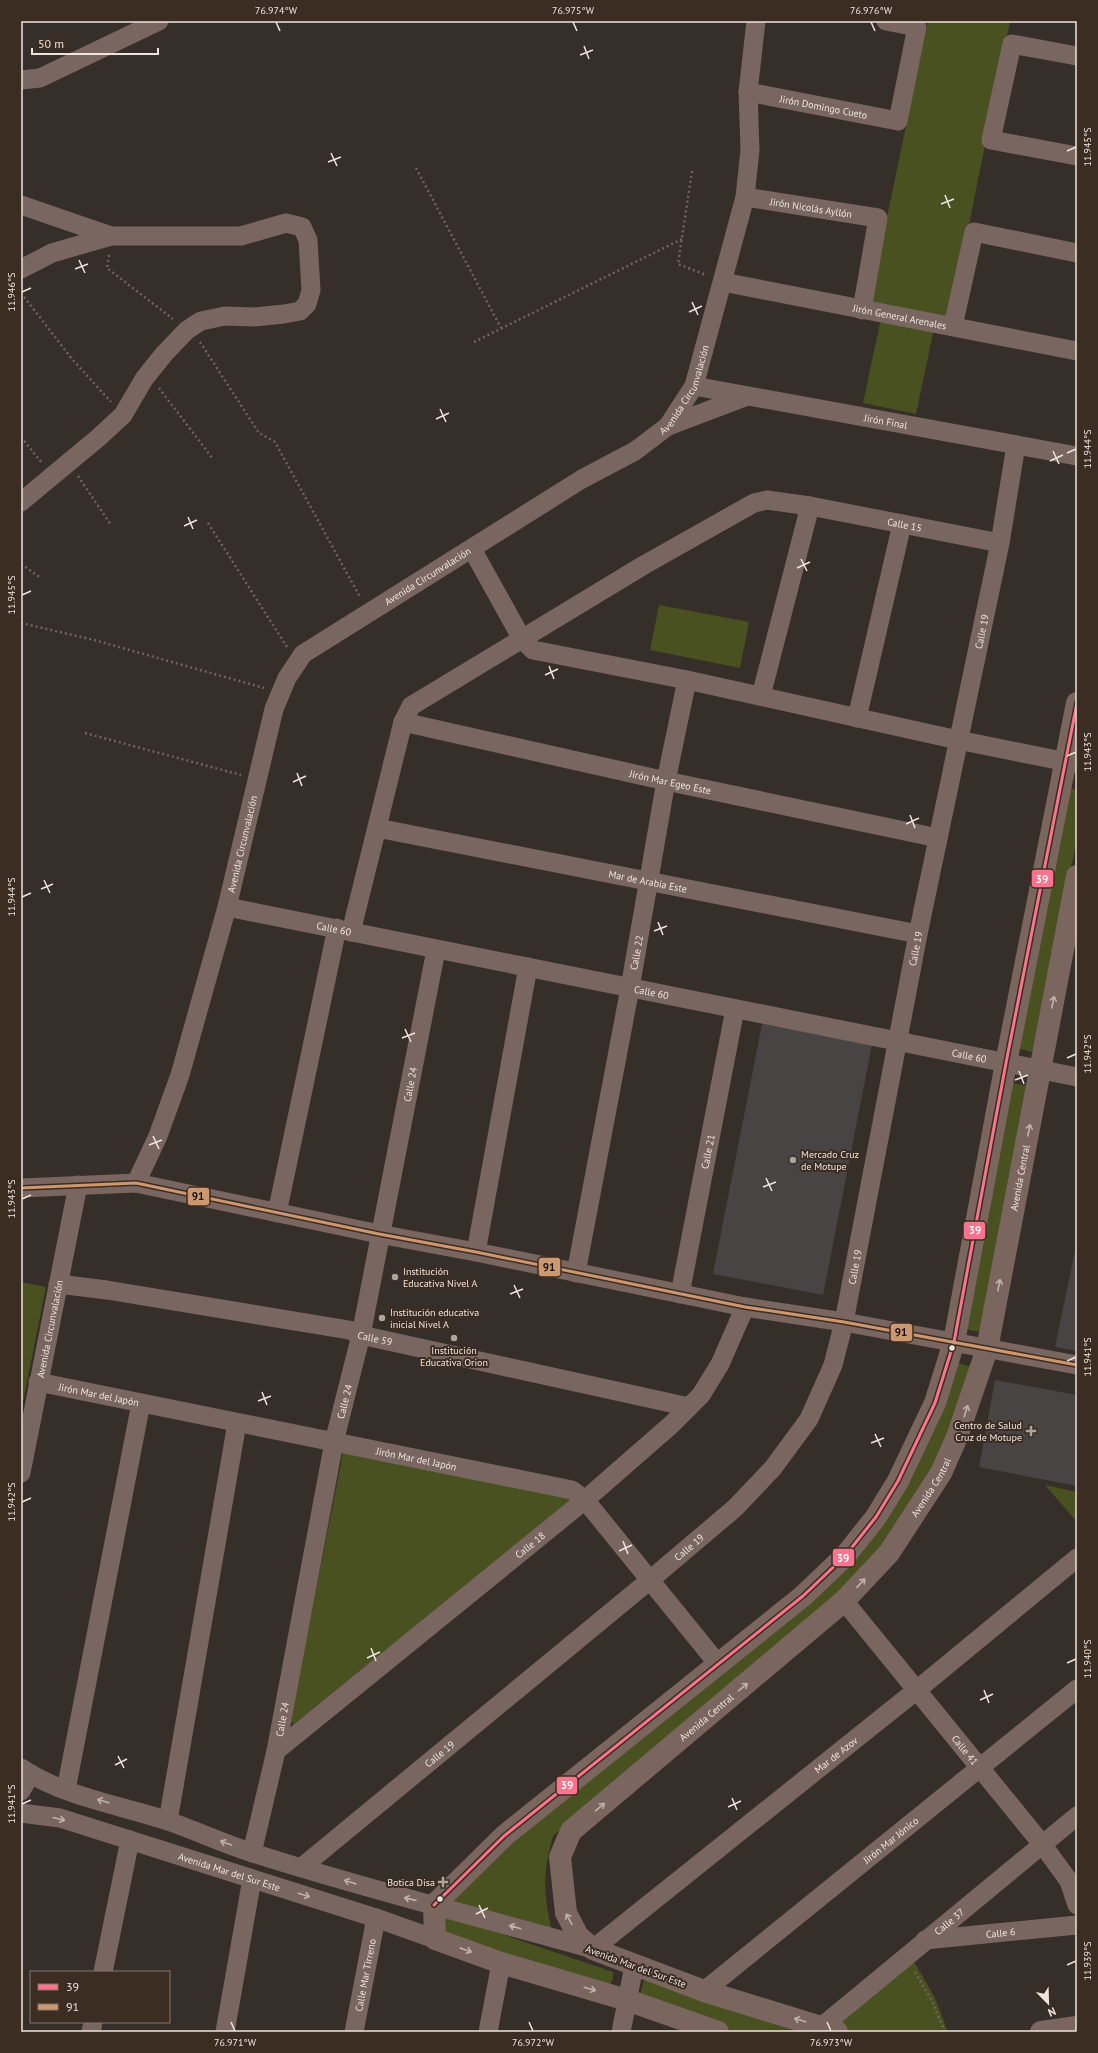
<svg xmlns="http://www.w3.org/2000/svg" width="1098" height="2053" font-family="'PT Sans',sans-serif">
<style>
.green{fill:#495120}
.building{fill:#494444}
.lines{fill:none;stroke-linecap:round;stroke-linejoin:round}
.path{stroke:#71645f;stroke-width:2.5;stroke-dasharray:2 3;stroke-linecap:butt}
.minor{stroke:#7a6660;stroke-width:19}
.major{stroke:#7a665f;stroke-width:22}
.bus-1-casing{stroke:#3c2d22;stroke-width:6}
.bus-2-casing{stroke:#3c2d22;stroke-width:6}
.bus-1{stroke:#fc738d;stroke-width:3}
.bus-2{stroke:#cd976f;stroke-width:3}
.oneway{stroke:#c0b2ab}
.oneway2{stroke:#c0b2ac}
.ticks{fill:none;stroke:#eee4de;stroke-width:1.5}
.poi-dot{fill:#aea49e;stroke:#3c2d22;stroke-width:1.5}
.bus-dot{fill:#eee4de;stroke:#3c2d22;stroke-width:1.5}
.labels{text-anchor:middle;stroke-width:4;stroke-linejoin:round;paint-order:stroke}
.street-label{font-size:10px;fill:#eee4de;stroke:#3c2d22}
.poi-label{font-size:10px;fill:#eee4de;stroke:#3c2d22;text-anchor:start}
.line-badge{stroke:#3c2d22;stroke-width:1.5}
.badge-label{font-size:11px;text-anchor:middle;font-weight:bold;fill:#fff}
.pale-badge-label{font-size:11px;text-anchor:middle;font-weight:bold;fill:#111}
.neatline{fill:none;stroke:#eee4de;stroke-width:1.5}
.ticks-label{font-size:10px;text-anchor:middle;fill:#eee4de}
</style>
<rect width="100%" height="100%" fill="#362e28"/>
<g class="green">
<path d="M928,21H1010L950,319L869,303Z"/>
<path d="M881,318L934,329L916,414L863,403Z"/>
<path d="M659,605L749,622L740,668L650,650Z"/>
<path d="M1069,788L1077,790V838L1035,1053L1017,1048Z"/>
<path d="M1012,1083L1030,1086L982,1332L962,1329Z"/>
<path d="M21,1282L46,1287L21,1412Z"/>
<path d="M952,1362L973,1367L952,1437L859,1579L746,1678L553,1836C543,1871 543,1895 552,1930L450,1902L451,1894L860,1544Z"/>
<path d="M344,1448L570,1495L572,1500L294,1724L290,1722Z"/>
<path d="M1045,1485L1077,1492V1522Z"/>
<path d="M443,1914L613,1972V1978L609,1988L443,1936Z"/>
<path d="M912,1958L935,1998L948,2032H847L829,2026Z"/>
<path d="M644,1980L797,2032H737L639,1999Z"/>
</g>
<g class="building">
<path d="M762,1024L872,1045L823,1295L713,1274Z"/>
<path d="M1076,1246H1077V1351L1055,1347Z"/>
<path d="M995,1380L1077,1395V1486L979,1467Z"/>
</g>
<g class="lines">
<g class="path">
<path d="M416,168L501,328"/>
<path d="M692,171L678,264L706,275"/>
<path d="M109,255L107,268L173,319"/>
<path d="M21,293L72,359L111,402"/>
<path d="M200,342L259,433L275,442L360,597"/>
<path d="M474,342L682,239"/>
<path d="M159,388L213,459"/>
<path d="M21,437L42,463"/>
<path d="M78,476L111,525"/>
<path d="M208,523L287,647"/>
<path d="M21,564L41,578"/>
<path d="M21,623L94,640L264,688"/>
<path d="M85,733L241,775"/>
<path d="M915,1972L932,2001L945,2032"/>
</g>
<g class="minor">
<path d="M1077,56L1012,44L991,140L1077,156"/>
<path d="M21,80L40,78L159,21"/>
<path id="s1" d="M748,92L898,121L917,27L886,21"/>
<path id="s2" d="M745,197L878,218L862,310"/>
<path d="M21,205L111,236H241L286,223L302,227L308,240L311,290L307,304L300,311L284,314L254,317L225,316L201,321L187,330L164,354L144,379L123,415L98,438L21,502"/>
<path d="M21,269L52,253L111,236"/>
<path id="s3" d="M723,282L1077,351"/>
<path d="M953,326L974,232L1077,253"/>
<path id="s4" d="M694,386L1077,456"/>
<path d="M668,426L747,396"/>
<path d="M472,549L522,639L533,650L687,680L958,740L1077,764"/>
<path d="M761,696L810,506"/>
<path d="M857,718L902,524"/>
<path id="s5" d="M403,722L666,781L938,838"/>
<path id="s6" d="M377,828L918,934"/>
<path id="s7" d="M227,907L1077,1077"/>
<path id="s8" d="M351,932L403,722L411,706L644,565L754,503L767,500L810,506L1000,543"/>
<path id="s9" d="M136,1183L158,1136L180,1075L227,907L274,709L287,678L303,654L582,479L635,451L668,426L694,386L745,197L750,150L748,92L756,21"/>
<path d="M21,1188L136,1183L379,1234L476,1252L745,1307L844,1322L1077,1365"/>
<path d="M277,1213L337,928"/>
<path d="M476,1252L528,967"/>
<path id="s10" d="M576,1273L630,988L666,781L687,680"/>
<path id="s11" d="M58,1284L107,1290L349,1330L361,1335L689,1407"/>
<path id="s12" d="M680,1294L735,1009"/>
<path id="s13" d="M38,1382L572,1490L585,1500L718,1664"/>
<path id="s14" d="M21,1473L78,1185"/>
<path id="s15" d="M844,1601L1042,1844L1069,1881L1077,1905"/>
<path id="s16" d="M276,1751L585,1500L672,1424L701,1395L720,1364L745,1307"/>
<path id="s17" d="M21,1768C64,1797 120,1805 168,1821C197,1831 224,1844 253,1853C365,1889 480,1917 593,1949L918,1689L1077,1558"/>
<path d="M66,1790L141,1403"/>
<path d="M21,1791L31,1774"/>
<path id="s18" d="M21,1813L60,1818L376,1918L435,1939"/>
<path d="M168,1821L237,1423"/>
<path id="s19" d="M252,1853L276,1751L334,1442L361,1335L436,950"/>
<path id="s20" d="M302,1867L650,1580L735,1508L773,1468L809,1419L833,1365L844,1322L918,934L1000,543L1016,445"/>
<path id="s21" d="M925,1940L1077,1925"/>
<path d="M103,1972L130,1840"/>
<path id="s22" d="M704,1991L1077,1689"/>
<path id="s23" d="M821,2027L1077,1816"/>
<path d="M91,2032L93,2022"/>
<path d="M225,2032L252,1879"/>
<path id="s24" d="M354,2032L376,1918"/>
<path d="M488,2032L501,1963"/>
<path d="M621,2032L634,1966"/>
</g>
<g class="major">
<path d="M718,2032L627,2000L501,1963L435,1939L434,1905L504,1836L803,1596L845,1556L876,1517L898,1481L935,1403L954,1342L1006,1063L1077,703"/>
<path id="s25" d="M837,2032L704,1991L593,1949L578,1936L566,1913L560,1857L571,1831L844,1601L889,1553L941,1473L957,1437L987,1349L1077,876"/>
<path d="M1041,2032L1077,2027"/>
</g>
<g class="bus-1-casing">
<path id="bus-1" d="M434,1905L504,1836L803,1596L845,1556L876,1517L898,1481L935,1403L954,1342L1006,1063L1077,703"/>
</g>
<g class="bus-2-casing">
<path id="bus-2" d="M21,1188L136,1183L379,1234L476,1252L745,1307L844,1322L1077,1365"/>
</g>
<use href="#bus-1" class="bus-1"/>
<use href="#bus-2" class="bus-2"/>
</g>
<defs><path id="oneway-shaft" d="M-6 0H5M1.5-3L5.5 0L1.5 3" fill="none" stroke-width="1.6" stroke-linecap="round" stroke-linejoin="round"/></defs>
<g class="oneway">
<use href="#oneway-shaft" transform="translate(1053 1002) rotate(-79)"/>
<use href="#oneway-shaft" transform="translate(1029 1130) rotate(-79)"/>
<use href="#oneway-shaft" transform="translate(999 1285) rotate(-79)"/>
<use href="#oneway-shaft" transform="translate(966 1411) rotate(-72)"/>
<use href="#oneway-shaft" transform="translate(861 1583) rotate(-47)"/>
<use href="#oneway-shaft" transform="translate(743 1687) rotate(-40)"/>
<use href="#oneway-shaft" transform="translate(600 1807) rotate(-40)"/>
<use href="#oneway-shaft" transform="translate(569 1919) rotate(-118)"/>
<use href="#oneway-shaft" transform="translate(466 1950) rotate(20)"/>
<use href="#oneway-shaft" transform="translate(590 1989) rotate(16)"/>
<use href="#oneway-shaft" transform="translate(800 2020) rotate(-163)"/>
</g>
<g class="oneway2">
<use href="#oneway-shaft" transform="translate(103 1801) rotate(-163)"/>
<use href="#oneway-shaft" transform="translate(59 1819) rotate(14)"/>
<use href="#oneway-shaft" transform="translate(226 1843) rotate(-160)"/>
<use href="#oneway-shaft" transform="translate(350 1882) rotate(-162)"/>
<use href="#oneway-shaft" transform="translate(304 1895) rotate(17)"/>
<use href="#oneway-shaft" transform="translate(410 1899) rotate(-167)"/>
<use href="#oneway-shaft" transform="translate(515 1927) rotate(-164)"/>
</g>
<path class="ticks" d="M276,22L280,31M573,22L577,31M871,22L875,31M584,46L589,59M580,55L593,50M1067,151L1076,147M331,153L337,166M328,162L341,157M945,195L950,208M941,204L954,199M79,260L85,273M75,269L88,264M22,292L31,288M692,302L698,315M689,312L702,306M440,409L446,422M436,419L449,413M1053,451L1059,464M1067,453L1076,449M1050,461L1063,455M188,517L193,529M184,526L197,520M801,559L807,571M797,568L810,562M22,595L31,591M549,666L554,679M545,675L558,669M1067,756L1076,752M297,773L302,786M293,782L306,776M910,815L915,828M906,824L919,818M44,880L50,893M41,889L53,884M22,897L31,893M658,922L663,935M654,931L667,926M405,1029L411,1042M402,1038L415,1033M1067,1058L1076,1054M1019,1071L1024,1084M1015,1080L1028,1075M153,1136L159,1149M149,1145L162,1140M766,1178L772,1191M763,1187L776,1182M22,1199L31,1195M514,1285L520,1298M510,1294L523,1289M1067,1361L1076,1357M262,1392L267,1405M258,1401L271,1396M875,1434L881,1447M871,1443L884,1438M22,1502L31,1498M623,1541L628,1554M619,1551L632,1545M371,1648L376,1661M367,1658L380,1652M1067,1663L1076,1659M984,1690L989,1703M980,1700L993,1694M118,1756L124,1768M115,1765L127,1759M732,1798L737,1810M22,1804L31,1800M728,1807L741,1801M479,1905L485,1918M476,1914L488,1908M1067,1965L1076,1961M231,2022L235,2031M529,2022L533,2031M827,2022L831,2031"/>
<g class="poi-dot">
<circle cx="793" cy="1160" r="4"/>
<circle cx="395" cy="1277" r="4"/>
<circle cx="382" cy="1318" r="4"/>
<circle cx="454" cy="1338" r="4"/>
<path d="M1029 1425h4v4h4v4h-4v4h-4v-4h-4v-4h4z"/>
<path d="M441 1876h4v4h4v4h-4v4h-4v-4h-4v-4h4z"/>
</g>
<g class="bus-dot">
<circle cx="952" cy="1348" r="3.5"/>
<circle cx="440" cy="1899" r="3.5"/>
</g>
<g class="labels">
<g class="street-label">
<text dy="4" stroke="none"><textPath href="#s1" startOffset="77">Jirón Domingo Cueto</textPath></text>
<text dy="4" stroke="none"><textPath href="#s2" startOffset="67">Jirón Nicolás Ayllón</textPath></text>
<text dy="4" stroke="none"><textPath href="#s3" startOffset="180">Jirón General Arenales</textPath></text>
<text dy="4" stroke="none"><textPath href="#s9" startOffset="1028">Avenida Circunvalación</textPath></text>
<text dy="4" stroke="none"><textPath href="#s4" startOffset="195">Jirón Final</textPath></text>
<text dy="4" stroke="none"><textPath href="#s8" startOffset="786">Calle 15</textPath></text>
<text dy="4" stroke="none"><textPath href="#s9" startOffset="704">Avenida Circunvalación</textPath></text>
<text dy="4" stroke="none"><textPath href="#s20" startOffset="1486">Calle 19</textPath></text>
<text dy="4" stroke="none"><textPath href="#s5" startOffset="274">Jirón Mar Egeo Este</textPath></text>
<text dy="4" stroke="none"><textPath href="#s9" startOffset="356">Avenida Circunvalación</textPath></text>
<text dy="4" stroke="none"><textPath href="#s6" startOffset="276">Mar de Arabia Este</textPath></text>
<text dy="4" stroke="none"><textPath href="#s7" startOffset="109">Calle 60</textPath></text>
<text dy="4" stroke="none"><textPath href="#s20" startOffset="1162">Calle 19</textPath></text>
<text dy="4" stroke="none"><textPath href="#s10" startOffset="326">Calle 22</textPath></text>
<text dy="4" stroke="none"><textPath href="#s7" startOffset="433">Calle 60</textPath></text>
<text dy="4" stroke="none"><textPath href="#s7" startOffset="757">Calle 60</textPath></text>
<text dy="4" stroke="none"><textPath href="#s19" startOffset="785">Calle 24</textPath></text>
<text dy="4" stroke="none"><textPath href="#s12" startOffset="145">Calle 21</textPath></text>
<text dy="4" stroke="none"><textPath href="#s25" startOffset="1213">Avenida Central</textPath></text>
<text dy="4" stroke="none"><textPath href="#s20" startOffset="838">Calle 19</textPath></text>
<text dy="4" stroke="none"><textPath href="#s14" startOffset="147">Avenida Circunvalación</textPath></text>
<text dy="4" stroke="none"><textPath href="#s11" startOffset="322">Calle 59</textPath></text>
<text dy="4" stroke="none"><textPath href="#s13" startOffset="62">Jirón Mar del Japón</textPath></text>
<text dy="4" stroke="none"><textPath href="#s19" startOffset="461">Calle 24</textPath></text>
<text dy="4" stroke="none"><textPath href="#s13" startOffset="386">Jirón Mar del Japón</textPath></text>
<text dy="4" stroke="none"><textPath href="#s25" startOffset="889">Avenida Central</textPath></text>
<text dy="4" stroke="none"><textPath href="#s16" startOffset="327">Calle 18</textPath></text>
<text dy="4" stroke="none"><textPath href="#s20" startOffset="502">Calle 19</textPath></text>
<text dy="4" stroke="none"><textPath href="#s25" startOffset="565">Avenida Central</textPath></text>
<text dy="4" stroke="none"><textPath href="#s19" startOffset="137">Calle 24</textPath></text>
<text dy="4" stroke="none"><textPath href="#s15" startOffset="192">Calle 41</textPath></text>
<text dy="4" stroke="none"><textPath href="#s20" startOffset="178">Calle 19</textPath></text>
<text dy="4" stroke="none"><textPath href="#s17" startOffset="912">Mar de Azov</textPath></text>
<text dy="4" stroke="none"><textPath href="#s22" startOffset="240">Jirón Mar Jónico</textPath></text>
<text dy="4" stroke="none"><textPath href="#s18" startOffset="217">Avenida Mar del Sur Este</textPath></text>
<text dy="4" stroke="none"><textPath href="#s23" startOffset="166">Calle 37</textPath></text>
<text dy="4" stroke="none"><textPath href="#s21" startOffset="76">Calle 6</textPath></text>
<text transform="translate(636 1966) rotate(20)" y="4">Avenida Mar del Sur Este</text>
<text dy="4" stroke="none"><textPath href="#s24" startOffset="58">Calle Mar Tirreno</textPath></text>
</g>
<g class="poi-label">
<text x="801" y="1158">Mercado Cruz<tspan x="801" dy="12">de Motupe</tspan></text>
<text x="403" y="1275">Institución<tspan x="403" dy="12">Educativa Nivel A</tspan></text>
<text x="390" y="1316">Institución educativa<tspan x="390" dy="12">inicial Nivel A</tspan></text>
<text x="454" y="1354" text-anchor="middle">Institución<tspan x="454" dy="12">Educativa Orion</tspan></text>
<text x="1022" y="1429" text-anchor="end">Centro de Salud<tspan x="1022" dy="12">Cruz de Motupe</tspan></text>
<text x="435" y="1886" text-anchor="end">Botica Disa</text>
</g>
</g>
<g class="line-badge">
<rect x="1031" y="869" width="23" height="19" rx="4" fill="#fc738d"/>
<rect x="187" y="1187" width="23" height="19" rx="4" fill="#cd976f"/>
<rect x="963" y="1221" width="23" height="19" rx="4" fill="#fc738d"/>
<rect x="538" y="1257" width="23" height="20" rx="4" fill="#cd976f"/>
<rect x="890" y="1323" width="23" height="19" rx="4" fill="#cd976f"/>
<rect x="832" y="1548" width="23" height="19" rx="4" fill="#fc738d"/>
<rect x="556" y="1776" width="22" height="19" rx="4" fill="#fc738d"/>
</g>
<g class="badge-label">
<text x="1042" y="883">39</text>
<text x="975" y="1234">39</text>
<text x="843" y="1562">39</text>
<text x="567" y="1789">39</text>
</g>
<g class="pale-badge-label">
<text x="198" y="1200">91</text>
<text x="549" y="1271">91</text>
<text x="901" y="1336">91</text>
</g>
<rect width="1098" height="2053" fill="none" stroke="#3c2d22" stroke-width="44"/>
<rect x="30" y="1971" width="140" height="52" fill="#3c2d22" stroke="#83766d"/>
<rect x="38" y="1984" width="20" height="6" fill="#fc738d" stroke="#83766d"/>
<text x="66" y="1991" font-size="12" fill="#eee4de">39</text>
<rect x="38" y="2004" width="20" height="6" fill="#cd976f" stroke="#83766d"/>
<text x="66" y="2011" font-size="12" fill="#eee4de">91</text>
<g transform="translate(1048 2003) rotate(157)" stroke="#3c2d22" stroke-width="3" paint-order="stroke">
<path d="M0-3L7 15L0 10L-7 15Z" fill="#eee4de"/>
<text y="-6" font-size="11" font-weight="bold" text-anchor="middle" fill="#eee4de">N</text>
</g>
<path d="M32 48v6h126v-6" fill="none" stroke="#eee4de" stroke-width="2"/>
<text x="38" y="48" font-size="12" fill="#eee4de" stroke="#3c2d22" stroke-width="3" paint-order="stroke">50 m</text>
<rect x="22" y="22" width="1054" height="2009" class="neatline"/>
<g class="ticks-label">
<text x="276" y="14">76.974°W</text>
<text x="573" y="14">76.975°W</text>
<text x="871" y="14">76.976°W</text>
<text transform="translate(1087 147) rotate(-90)" y="4">11.945°S</text>
<text transform="translate(11 292) rotate(-90)" y="4">11.946°S</text>
<text transform="translate(1087 449) rotate(-90)" y="4">11.944°S</text>
<text transform="translate(11 595) rotate(-90)" y="4">11.945°S</text>
<text transform="translate(1087 752) rotate(-90)" y="4">11.943°S</text>
<text transform="translate(11 897) rotate(-90)" y="4">11.944°S</text>
<text transform="translate(1087 1054) rotate(-90)" y="4">11.942°S</text>
<text transform="translate(11 1199) rotate(-90)" y="4">11.943°S</text>
<text transform="translate(1087 1357) rotate(-90)" y="4">11.941°S</text>
<text transform="translate(11 1502) rotate(-90)" y="4">11.942°S</text>
<text transform="translate(1087 1659) rotate(-90)" y="4">11.940°S</text>
<text transform="translate(11 1804) rotate(-90)" y="4">11.941°S</text>
<text transform="translate(1087 1961) rotate(-90)" y="4">11.939°S</text>
<text x="235" y="2046">76.971°W</text>
<text x="533" y="2046">76.972°W</text>
<text x="831" y="2046">76.973°W</text>
</g>
</svg>
